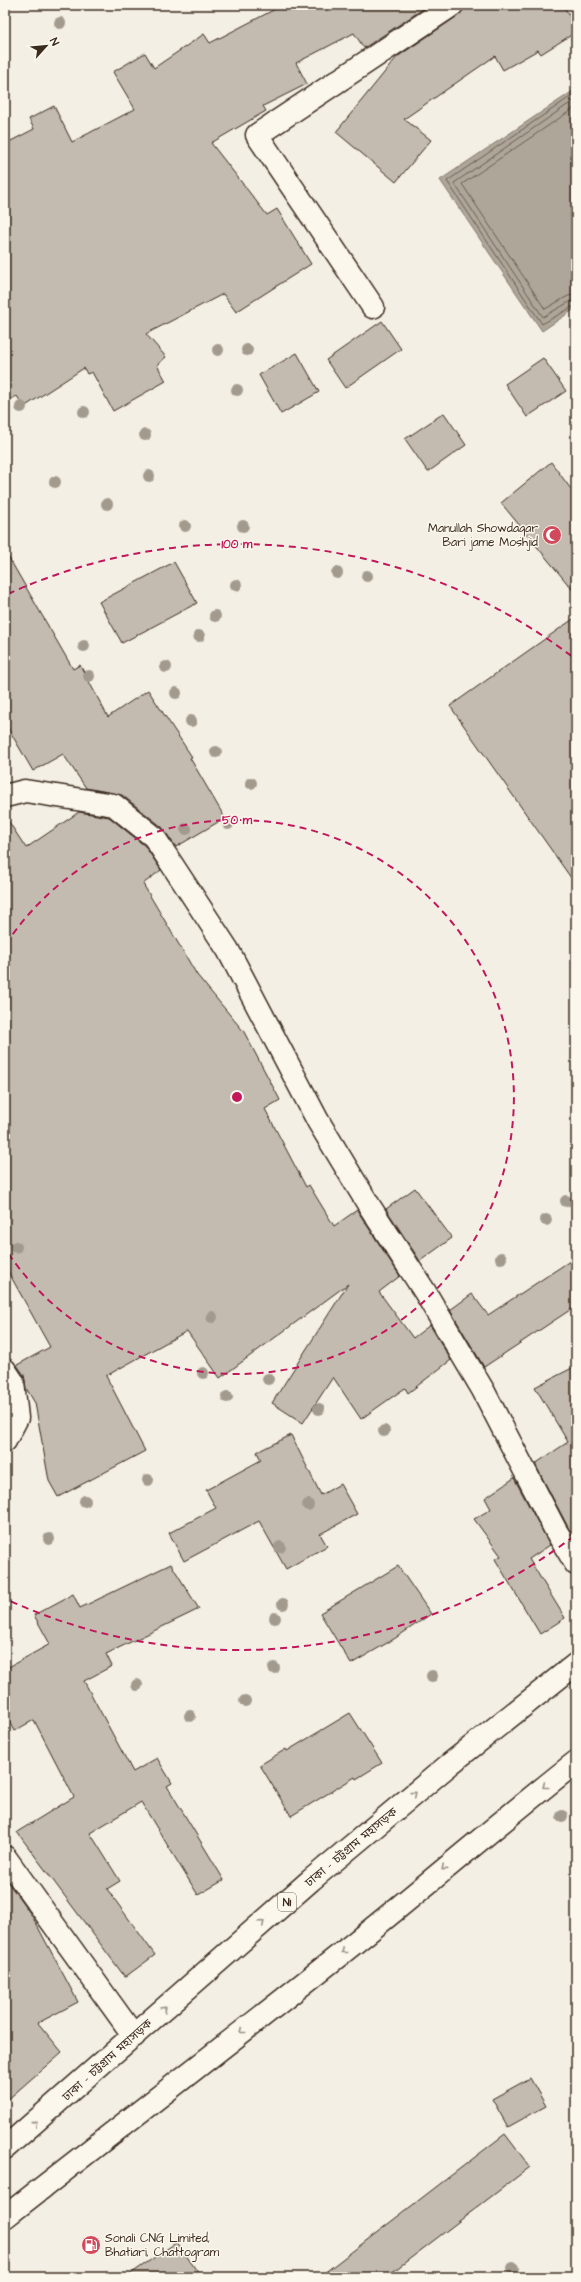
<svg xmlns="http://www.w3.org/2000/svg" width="581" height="2282" font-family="'Architects Daughter','Noto Sans Bengali',sans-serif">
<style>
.water{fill:#afa69a;stroke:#817468}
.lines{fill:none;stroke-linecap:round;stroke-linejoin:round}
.shore{stroke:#695c50;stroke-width:1}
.building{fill:#c3bbb0;stroke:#3b2a1e}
.street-casing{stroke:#3b2a1e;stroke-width:25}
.highway-casing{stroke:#3b2a1e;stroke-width:25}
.street{stroke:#fbf7ec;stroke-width:22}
.highway{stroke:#fbf7ec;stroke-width:22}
.tree{fill:#a39a8e}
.oneway{stroke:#9b9085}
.ring{fill:none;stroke:#c2185b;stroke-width:2;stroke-dasharray:7 5}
.labels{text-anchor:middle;stroke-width:3;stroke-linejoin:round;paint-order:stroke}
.shield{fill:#fbf7ec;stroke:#75685c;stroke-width:1}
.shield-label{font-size:11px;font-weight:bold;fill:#3b2a1e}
.poi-label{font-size:12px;fill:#3b2a1e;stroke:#fbf7ec;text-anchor:end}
.street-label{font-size:12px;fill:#3b2a1e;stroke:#fbf7ec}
.centre{fill:#c2185b;stroke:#fbf7ec;stroke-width:2}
.ring-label{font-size:12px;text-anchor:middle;font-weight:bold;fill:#c2185b;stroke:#fbf7ec;stroke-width:3;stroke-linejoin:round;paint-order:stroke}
</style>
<rect width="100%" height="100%" fill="#f3efe4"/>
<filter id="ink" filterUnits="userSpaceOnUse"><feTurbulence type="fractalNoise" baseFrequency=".025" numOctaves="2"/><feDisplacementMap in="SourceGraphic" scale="8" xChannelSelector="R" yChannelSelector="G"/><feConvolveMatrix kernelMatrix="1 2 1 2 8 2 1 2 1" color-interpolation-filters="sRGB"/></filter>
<g filter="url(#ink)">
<path class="water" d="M576,89V308L542,331L440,180Z"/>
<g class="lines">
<g class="shore">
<path d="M576,93L447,181L542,324L576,305"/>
<path d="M576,99L454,183L543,317L571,301L576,300"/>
<path d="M576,107L462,184L545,309L568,296L576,294"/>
</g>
</g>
<g class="building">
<path d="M283,5H429L364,48L354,33L296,63L307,84L263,106L266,111L211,143L267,215L277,209L311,264L236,312L223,294L146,334L166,357L157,365L166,381L113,411L92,372L87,374L84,368L24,407L17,396L5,402V144L34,129L29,119L54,106L72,142L135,109L113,72L145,53L154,68L204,34L210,43Z"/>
<path d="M464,5H563L576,26V32L541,54L538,50L503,70L495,56L404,119L431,140L396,182L336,132L397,57L459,15Z"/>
<path d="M382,321L401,349L345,388L326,360Z"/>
<path d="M297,353L319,392L281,414L259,375Z"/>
<path d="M543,358L566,391L527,417L505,384Z"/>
<path d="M444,413L466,445L428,472L405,439Z"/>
<path d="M551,462L576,496V594L501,503Z"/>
<path d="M5,551L73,669L80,665L108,717L148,690L192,757L190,758L225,818L176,847L162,827L122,795L86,788L63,754L33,771L5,723Z"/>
<path d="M174,562L197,603L122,643L99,602Z"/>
<path d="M576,617V885L450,706Z"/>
<path d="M79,812L109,817L145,846L161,870L143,884L197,975L244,1032L280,1100L265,1109L306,1187L309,1185L334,1226L357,1210L400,1276L379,1292L413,1338L430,1325L451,1360L408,1393L405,1388L361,1419L333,1377L303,1423L272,1403L348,1284L220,1378L187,1331L106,1376L145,1451L58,1497L49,1481L35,1403L26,1388L24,1375L17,1365L50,1347L5,1266V816L26,848Z"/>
<path d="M415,1188L452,1238L420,1261L386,1209Z"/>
<path d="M576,1257V1306L484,1367L450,1310L472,1294L488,1315Z"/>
<path d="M576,1366V1527L570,1531L535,1464L568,1442L535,1387Z"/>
<path d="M291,1435L321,1495L340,1484L357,1514L320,1534L327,1546L286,1569L259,1521L184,1561L169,1533L216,1508L206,1490L261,1460L257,1452Z"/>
<path d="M514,1478L550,1545L529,1559L565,1618L540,1634L495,1559L501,1556L474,1519L491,1509L485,1498Z"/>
<path d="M171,1564L199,1609L106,1654L112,1666L84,1681L133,1772L157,1758L172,1783L167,1786L224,1880L198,1895L141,1802L90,1833L120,1881L107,1889L155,1955L125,1977L17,1832L74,1797L34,1720L14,1731L5,1714V1669L50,1644L34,1615L73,1594L80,1608Z"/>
<path d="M398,1566L431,1614L394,1639L351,1664L320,1613Z"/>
<path d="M350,1713L382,1763L356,1779L355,1777L291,1816L260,1765L286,1749L287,1751Z"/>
<path d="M5,1878L32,1916L78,2002L38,2023L62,2052L5,2102Z"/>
<path d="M530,2078L546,2106L508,2127L492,2099Z"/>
<path d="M505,2134L530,2167L386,2277H319Z"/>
<path d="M177,2242L201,2277H126Z"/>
</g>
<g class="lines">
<g class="street-casing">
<g id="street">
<path d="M373,307L257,135L452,5"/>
<path d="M5,796L25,791L114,805L154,837L228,950L318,1121L370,1207L425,1292L483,1390L556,1531L576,1564"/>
<path d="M5,1370L13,1382L17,1418L5,1441"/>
<path d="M5,1857L134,2036"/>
</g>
</g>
<g class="highway-casing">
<g id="highway">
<path d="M5,2148L311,1880L450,1764L576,1664"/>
<path d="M5,2217C122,2125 241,2034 357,1941C431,1882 502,1820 576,1762"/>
</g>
</g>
<use href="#street" class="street"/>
<use href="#highway" class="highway"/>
</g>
<g class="tree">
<circle cx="60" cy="23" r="6"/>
<circle cx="218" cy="350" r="6"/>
<circle cx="247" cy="350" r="6"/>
<circle cx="237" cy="390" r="6"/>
<circle cx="21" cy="407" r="6"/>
<circle cx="84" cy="412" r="6"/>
<circle cx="145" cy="435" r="6"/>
<circle cx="149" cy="476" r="6"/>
<circle cx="55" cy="482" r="6"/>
<circle cx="107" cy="504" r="6"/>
<circle cx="185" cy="526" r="6"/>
<circle cx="243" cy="526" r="6"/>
<circle cx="337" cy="573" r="6"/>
<circle cx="367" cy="576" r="6"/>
<circle cx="236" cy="585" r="6"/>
<circle cx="215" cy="616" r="6"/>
<circle cx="199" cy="636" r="6"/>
<circle cx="84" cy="646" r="6"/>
<circle cx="166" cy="667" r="6"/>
<circle cx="89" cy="676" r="6"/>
<circle cx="176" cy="693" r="6"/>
<circle cx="191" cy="721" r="6"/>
<circle cx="216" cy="752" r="6"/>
<circle cx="251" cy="783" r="6"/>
<circle cx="228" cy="824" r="6"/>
<circle cx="186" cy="829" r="6"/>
<circle cx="566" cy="1201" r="6"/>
<circle cx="546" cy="1220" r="6"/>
<circle cx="16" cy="1247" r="6"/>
<circle cx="501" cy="1258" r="6"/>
<circle cx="212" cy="1317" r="6"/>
<circle cx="203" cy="1373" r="6"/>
<circle cx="268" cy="1379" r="6"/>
<circle cx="227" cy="1397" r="6"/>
<circle cx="319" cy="1409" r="6"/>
<circle cx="384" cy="1431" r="6"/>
<circle cx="148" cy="1480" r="6"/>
<circle cx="85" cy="1501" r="6"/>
<circle cx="308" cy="1505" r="6"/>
<circle cx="49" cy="1539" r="6"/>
<circle cx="280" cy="1547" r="6"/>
<circle cx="283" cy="1604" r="6"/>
<circle cx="275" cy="1618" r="6"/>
<circle cx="274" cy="1668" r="6"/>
<circle cx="432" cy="1676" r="6"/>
<circle cx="137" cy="1685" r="6"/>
<circle cx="245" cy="1701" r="6"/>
<circle cx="190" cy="1716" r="6"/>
<circle cx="562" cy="1816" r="6"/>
<circle cx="513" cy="2268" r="6"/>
</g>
<defs><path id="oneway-chevron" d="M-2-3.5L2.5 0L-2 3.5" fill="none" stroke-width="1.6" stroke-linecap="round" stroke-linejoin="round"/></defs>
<g class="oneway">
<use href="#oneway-chevron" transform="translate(545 1786) rotate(142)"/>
<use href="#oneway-chevron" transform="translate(414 1794) rotate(-40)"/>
<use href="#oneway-chevron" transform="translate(444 1868) rotate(140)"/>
<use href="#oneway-chevron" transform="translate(262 1923) rotate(-41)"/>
<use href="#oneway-chevron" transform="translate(344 1951) rotate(142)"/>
<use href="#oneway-chevron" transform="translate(164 2009) rotate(-42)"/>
<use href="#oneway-chevron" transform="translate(242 2031) rotate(142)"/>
<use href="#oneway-chevron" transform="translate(35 2123) rotate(-40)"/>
</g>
</g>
<g class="ring">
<path d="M6 944A277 277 0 1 1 6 1250"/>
<path d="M574 1536A553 553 0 0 1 8 1600M8 594A553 553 0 0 1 574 658"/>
</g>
<defs>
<g id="mosque-disc" transform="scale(1)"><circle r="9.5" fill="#d1495b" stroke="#fbf7ec"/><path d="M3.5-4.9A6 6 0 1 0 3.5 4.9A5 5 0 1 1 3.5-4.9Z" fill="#fff"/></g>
<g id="fuel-disc" transform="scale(1)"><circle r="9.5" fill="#d1495b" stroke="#fbf7ec"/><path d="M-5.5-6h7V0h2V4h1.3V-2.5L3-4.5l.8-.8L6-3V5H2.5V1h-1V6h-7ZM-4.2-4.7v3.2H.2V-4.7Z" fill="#fff"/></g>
</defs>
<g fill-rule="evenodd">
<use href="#mosque-disc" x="552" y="535"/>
<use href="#fuel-disc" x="91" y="2245"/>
</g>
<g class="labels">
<rect class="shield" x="278" y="1893" width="18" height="18" rx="3"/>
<g class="shield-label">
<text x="287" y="1906">N1</text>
</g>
<g class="poi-label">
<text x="538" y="532">Manullah Showdagar<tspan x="538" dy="14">Bari jame Moshjid</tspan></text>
<text x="105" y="2242" text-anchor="start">Sonali CNG Limited,<tspan x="105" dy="14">Bhatiari, Chattogram</tspan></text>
</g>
<g class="street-label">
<text transform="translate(351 1847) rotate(-40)" y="4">ঢাকা - চট্টগ্রাম মহাসড়ক</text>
<text transform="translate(107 2060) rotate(-42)" y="4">ঢাকা - চট্টগ্রাম মহাসড়ক</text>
</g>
</g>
<circle cx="237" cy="1097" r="6" class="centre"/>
<g class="ring-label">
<text x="237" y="548">100 m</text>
<text x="237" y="824">50 m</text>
</g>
<rect width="581" height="2282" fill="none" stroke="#fbf7ec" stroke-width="20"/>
<rect x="10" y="10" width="561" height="2262" fill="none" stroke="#3b2a1e" stroke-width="1.5" filter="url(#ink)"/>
<g transform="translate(46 46) rotate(63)" stroke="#fbf7ec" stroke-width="3" paint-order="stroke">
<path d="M0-3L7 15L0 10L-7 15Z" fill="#3b2a1e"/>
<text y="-6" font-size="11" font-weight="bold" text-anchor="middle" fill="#3b2a1e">N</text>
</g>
</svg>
